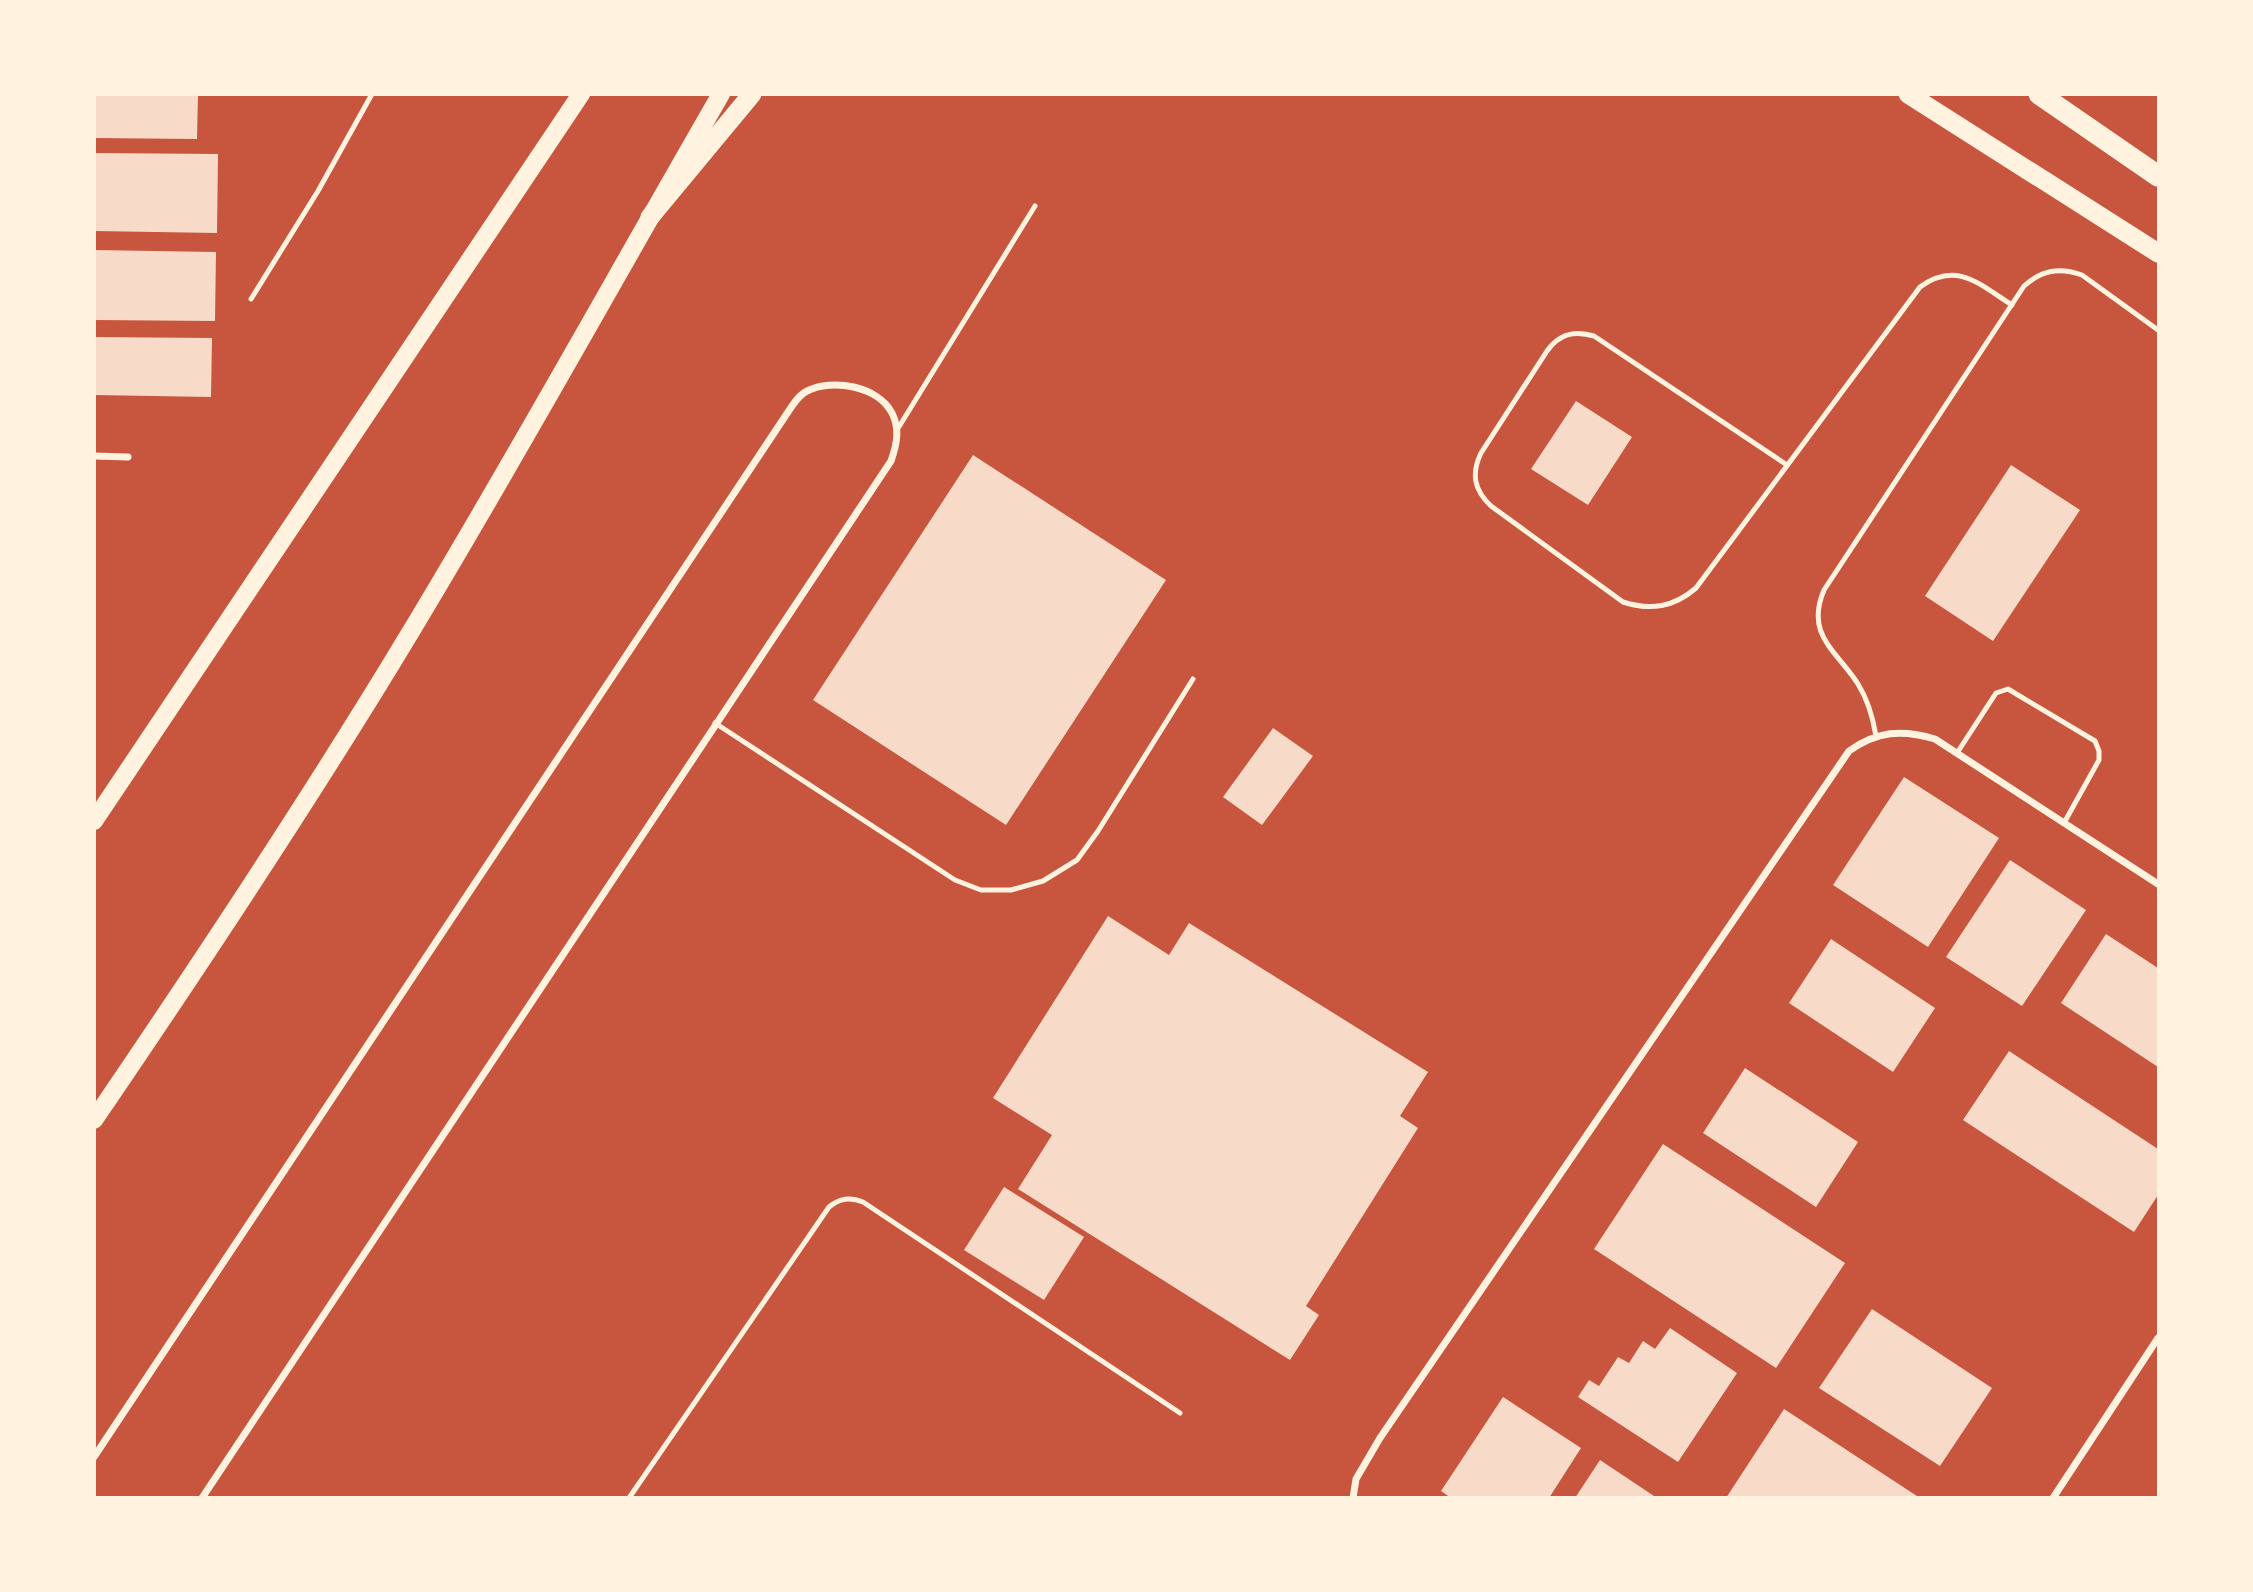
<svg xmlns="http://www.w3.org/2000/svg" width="2253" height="1592" font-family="Raleway,sans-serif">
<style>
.building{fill:#f7dbc8}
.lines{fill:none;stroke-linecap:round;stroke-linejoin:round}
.service{stroke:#fff3e0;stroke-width:5}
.minor{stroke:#fff3e0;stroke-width:7}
.primary{stroke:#fff3e0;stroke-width:18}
.trunk{stroke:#fff3e0;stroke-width:19}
.motorway{stroke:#fff3e0;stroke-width:21}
</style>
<rect width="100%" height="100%" fill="#c8553d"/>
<g class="building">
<path d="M94,94H198L197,139L94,138Z"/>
<path d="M94,153L218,154L217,233L94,231Z"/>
<path d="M94,250L216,252L215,321L94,320Z"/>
<path d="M94,337L212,338L211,397L94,395Z"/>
<path d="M1576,401L1632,437L1588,505L1531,469Z"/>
<path d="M973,455L1166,580L1006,825L813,700Z"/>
<path d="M2011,465L2080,510L1993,641L1925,596Z"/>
<path d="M1273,728L1313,756L1262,825L1223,797Z"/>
<path d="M1904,777L1999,838L1928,947L1833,885Z"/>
<path d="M2010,860L2086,910L2022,1006L1946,957Z"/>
<path d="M1108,916L1169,955L1189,923L1428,1072L1400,1116L1418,1128L1306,1306L1319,1315L1290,1360L1018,1189L1052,1135L993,1098Z"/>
<path d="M2106,934L2158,968V1067L2061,1003Z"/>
<path d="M1831,939L1935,1008L1893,1072L1789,1003Z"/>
<path d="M2009,1051L2158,1149V1195L2134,1232L1963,1120Z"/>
<path d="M1745,1068L1858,1142L1816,1207L1703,1133Z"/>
<path d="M1663,1144L1845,1263L1776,1368L1594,1249Z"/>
<path d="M1004,1187L1084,1237L1044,1300L964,1250Z"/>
<path d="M1872,1309L1992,1388L1940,1466L1819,1388Z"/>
<path d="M1670,1328L1737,1373L1678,1462L1578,1397L1589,1380L1599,1386L1618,1357L1629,1363L1643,1341L1655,1349Z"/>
<path d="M1503,1397L1581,1448L1549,1498H1451L1441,1491Z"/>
<path d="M1784,1409L1920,1498H1726Z"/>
<path d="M1600,1460L1657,1498H1575Z"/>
</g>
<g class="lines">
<g class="service">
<path d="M251,299L318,191L372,94"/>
<path d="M897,430L1035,206"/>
<path d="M1787,465L1594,336C1574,330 1559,334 1547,351L1481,453C1471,474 1474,490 1491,506L1623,602C1651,611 1674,607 1696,588L1920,287C1957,260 1980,285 2012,305"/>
<path d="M715,723L955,880L981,890H1011L1043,881L1077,860L1098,831L1193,679"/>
<path d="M1876,736C1873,718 1868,700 1858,684C1836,650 1805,635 1824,590L2024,286C2042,270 2059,267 2082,275L2158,330"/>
<path d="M1957,753L1996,693L2008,689L2095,741L2099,751V760L2064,823"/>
<path d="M629,1498L829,1207C840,1198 850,1197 863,1202L1180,1413"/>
</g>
<g class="minor">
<path d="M94,456L128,457"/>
<path d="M94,1457L792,406C796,400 801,394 807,391C832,378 878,386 892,413C900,429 897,444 891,461L202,1498"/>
<path d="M1353,1498L1356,1479L1380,1438L1849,751C1877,731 1902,729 1935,739L2158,884"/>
<path d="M2053,1498L2158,1338"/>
</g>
<g class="primary">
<path d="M94,821L581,94"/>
<path d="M94,1120C203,960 310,799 410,633C517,456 617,274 721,94"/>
</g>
<g class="trunk">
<path d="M1908,94L2158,253"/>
<path d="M650,217L752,94"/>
</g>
<path class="motorway" d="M2039,94L2158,176"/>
</g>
<rect width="2253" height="1592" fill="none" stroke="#fff3e0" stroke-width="192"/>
</svg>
